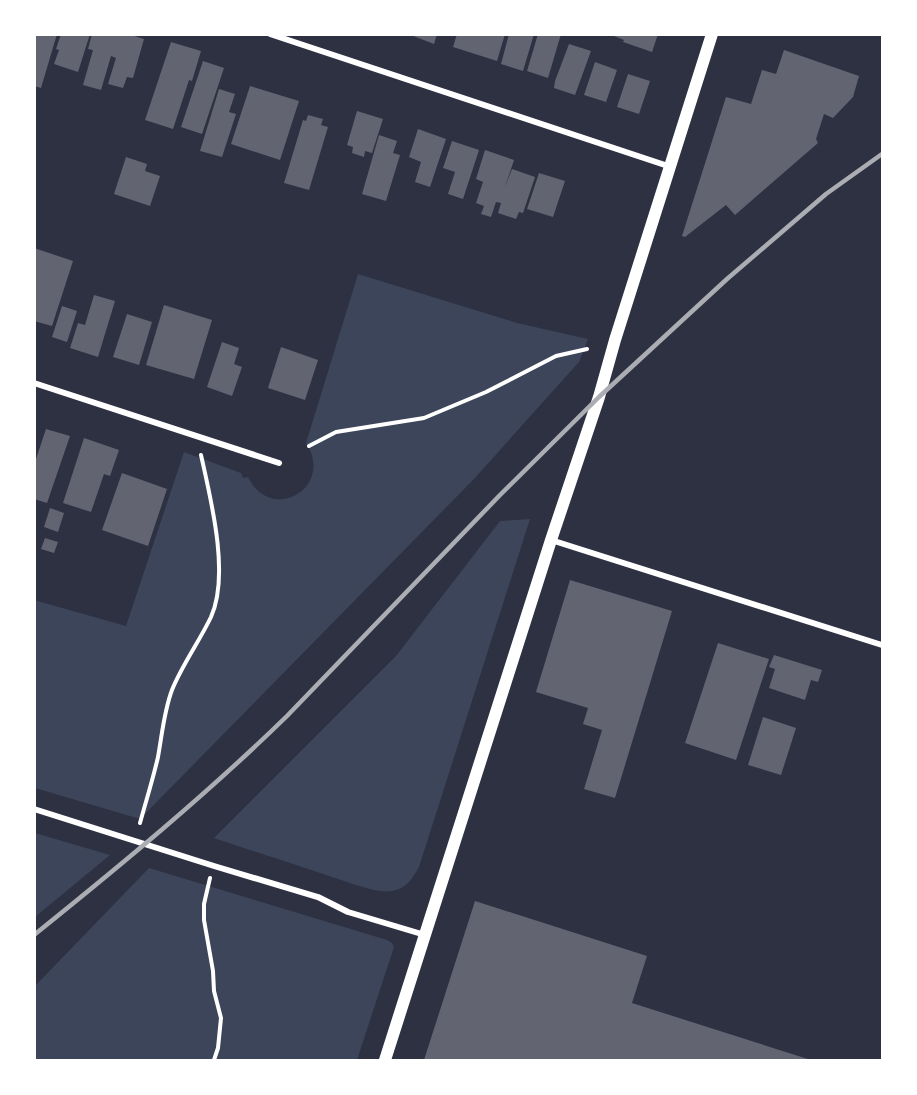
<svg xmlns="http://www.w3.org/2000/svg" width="917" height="1095" font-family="'Space Grotesk',sans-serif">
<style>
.green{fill:#3c4559}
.building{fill:#626471}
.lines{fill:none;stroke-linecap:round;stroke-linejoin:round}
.path{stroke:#fff;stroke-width:4}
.minor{stroke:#fff;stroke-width:6}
.secondary{stroke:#fff;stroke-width:12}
.rail{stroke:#abadb3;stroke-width:4.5}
</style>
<rect width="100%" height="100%" fill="#2d3142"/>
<g class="green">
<path d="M358,274L517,323L588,339L579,362L474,479L140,819L35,788L34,600L126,626L184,452L241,473L243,478L248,477C272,525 335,487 306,443Z"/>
<path d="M530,519L419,867C413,878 406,889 392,891C377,894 345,881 329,876C291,863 252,851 214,838L396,656L500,521Z"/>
<path d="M35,833L110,855L35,917L34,833Z"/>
<path d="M149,868L387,940L392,943L394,947L357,1060H35L34,987Z"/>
</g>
<g class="building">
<path d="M34,34H57L41,88L34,86Z"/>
<path d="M61,34H90L78,72L54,64L59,50L56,49Z"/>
<path d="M92,34H128L144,39L133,78L127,77L123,88L108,84L116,58L111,56L101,90L83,85L93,50L88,49Z"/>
<path d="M408,34H437L434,44Z"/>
<path d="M457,34H505L497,61L453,47Z"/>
<path d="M509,34H534L523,71L501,64Z"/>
<path d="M538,34H561L548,78L527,71Z"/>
<path d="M609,34H658L652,52L623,42L624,40Z"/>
<path d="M171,42L201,51L192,81L189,80L173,129L145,120Z"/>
<path d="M569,44L591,51L575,95L554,88L555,81Z"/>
<path d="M784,50L859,76L853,97L833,118L824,114L816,139L818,143L735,215L726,205L685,237L682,236L726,97L751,104L762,70L776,74Z"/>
<path d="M203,61L224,68L202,134L181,127Z"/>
<path d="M595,62L617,70L606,102L584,95Z"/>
<path d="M628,74L650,81L639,114L617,107Z"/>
<path d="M250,86L299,101L280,160L231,144Z"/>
<path d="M219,89L235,94L229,112L236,114L222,157L200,151Z"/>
<path d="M357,111L383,119L372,153L365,151L364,157L352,153L353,147L347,145Z"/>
<path d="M308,115L323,119L321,125L328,127L309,190L284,183L303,120L306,121Z"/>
<path d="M418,129L446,139L430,187L415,182L421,162L409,157Z"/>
<path d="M379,135L397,141L393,153L400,155L386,201L362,194Z"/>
<path d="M452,141L479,150L463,199L448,194L455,172L443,168Z"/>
<path d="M485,150L514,160L505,187L512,169L535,177L523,213L519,212L516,219L498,213L501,203L496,202L491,217L481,214L484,206L476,203L483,182L476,179Z"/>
<path d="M126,157L147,164L145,171L160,176L150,206L114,194Z"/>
<path d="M539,173L565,181L553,217L527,209Z"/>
<path d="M34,248L73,261L52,326L34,321Z"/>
<path d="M94,295L115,301L98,357L70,348L78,323L85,325Z"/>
<path d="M164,305L212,320L194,379L146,365Z"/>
<path d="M62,306L77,311L67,342L52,337Z"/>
<path d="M127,314L152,322L139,365L113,357Z"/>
<path d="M222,342L239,348L234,364L242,367L232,396L207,387Z"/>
<path d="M281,347L318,360L305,400L268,388Z"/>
<path d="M46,429L70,436L47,503L34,499V459H36Z"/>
<path d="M84,438L119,450L110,476L104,474L91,512L63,503Z"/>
<path d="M122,473L167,489L148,546L102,530Z"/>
<path d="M50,508L64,513L58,532L44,527Z"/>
<path d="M45,538L58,542L54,553L41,549Z"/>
<path d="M570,580L672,611L615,798L584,789L602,730L583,724L588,708L536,692Z"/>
<path d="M718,643L769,659L736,760L685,743Z"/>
<path d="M774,655L822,670L818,682L811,680L805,700L769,688L775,669L769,667Z"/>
<path d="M763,717L796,728L781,775L748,765Z"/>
<path d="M475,901L647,956L632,1003L811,1060H424Z"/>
</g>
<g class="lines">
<g class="path">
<path d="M309,446L336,432L424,418L486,392L556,356L587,349"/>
<path d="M140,823C146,801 153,779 158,757C162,735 164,711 172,690C182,665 199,642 211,617C230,575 211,500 201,455"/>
<path d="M210,878L204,904V920L213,971L214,991L221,1018L218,1048L214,1060"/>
</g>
<g class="minor">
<path d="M270,34L671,167"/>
<path d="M34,383L279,463"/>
<path d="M551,540L882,645"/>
<path d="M34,809L214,866L318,897L348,912L425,935"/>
</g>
<path class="secondary" d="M385,1060L551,540L599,397L615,340L712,34"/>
<path class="rail" d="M34,935C121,865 207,794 287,716L500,495L599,397L727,279L826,194L882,154"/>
</g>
<rect width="917" height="1095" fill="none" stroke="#ffffff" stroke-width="72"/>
</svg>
